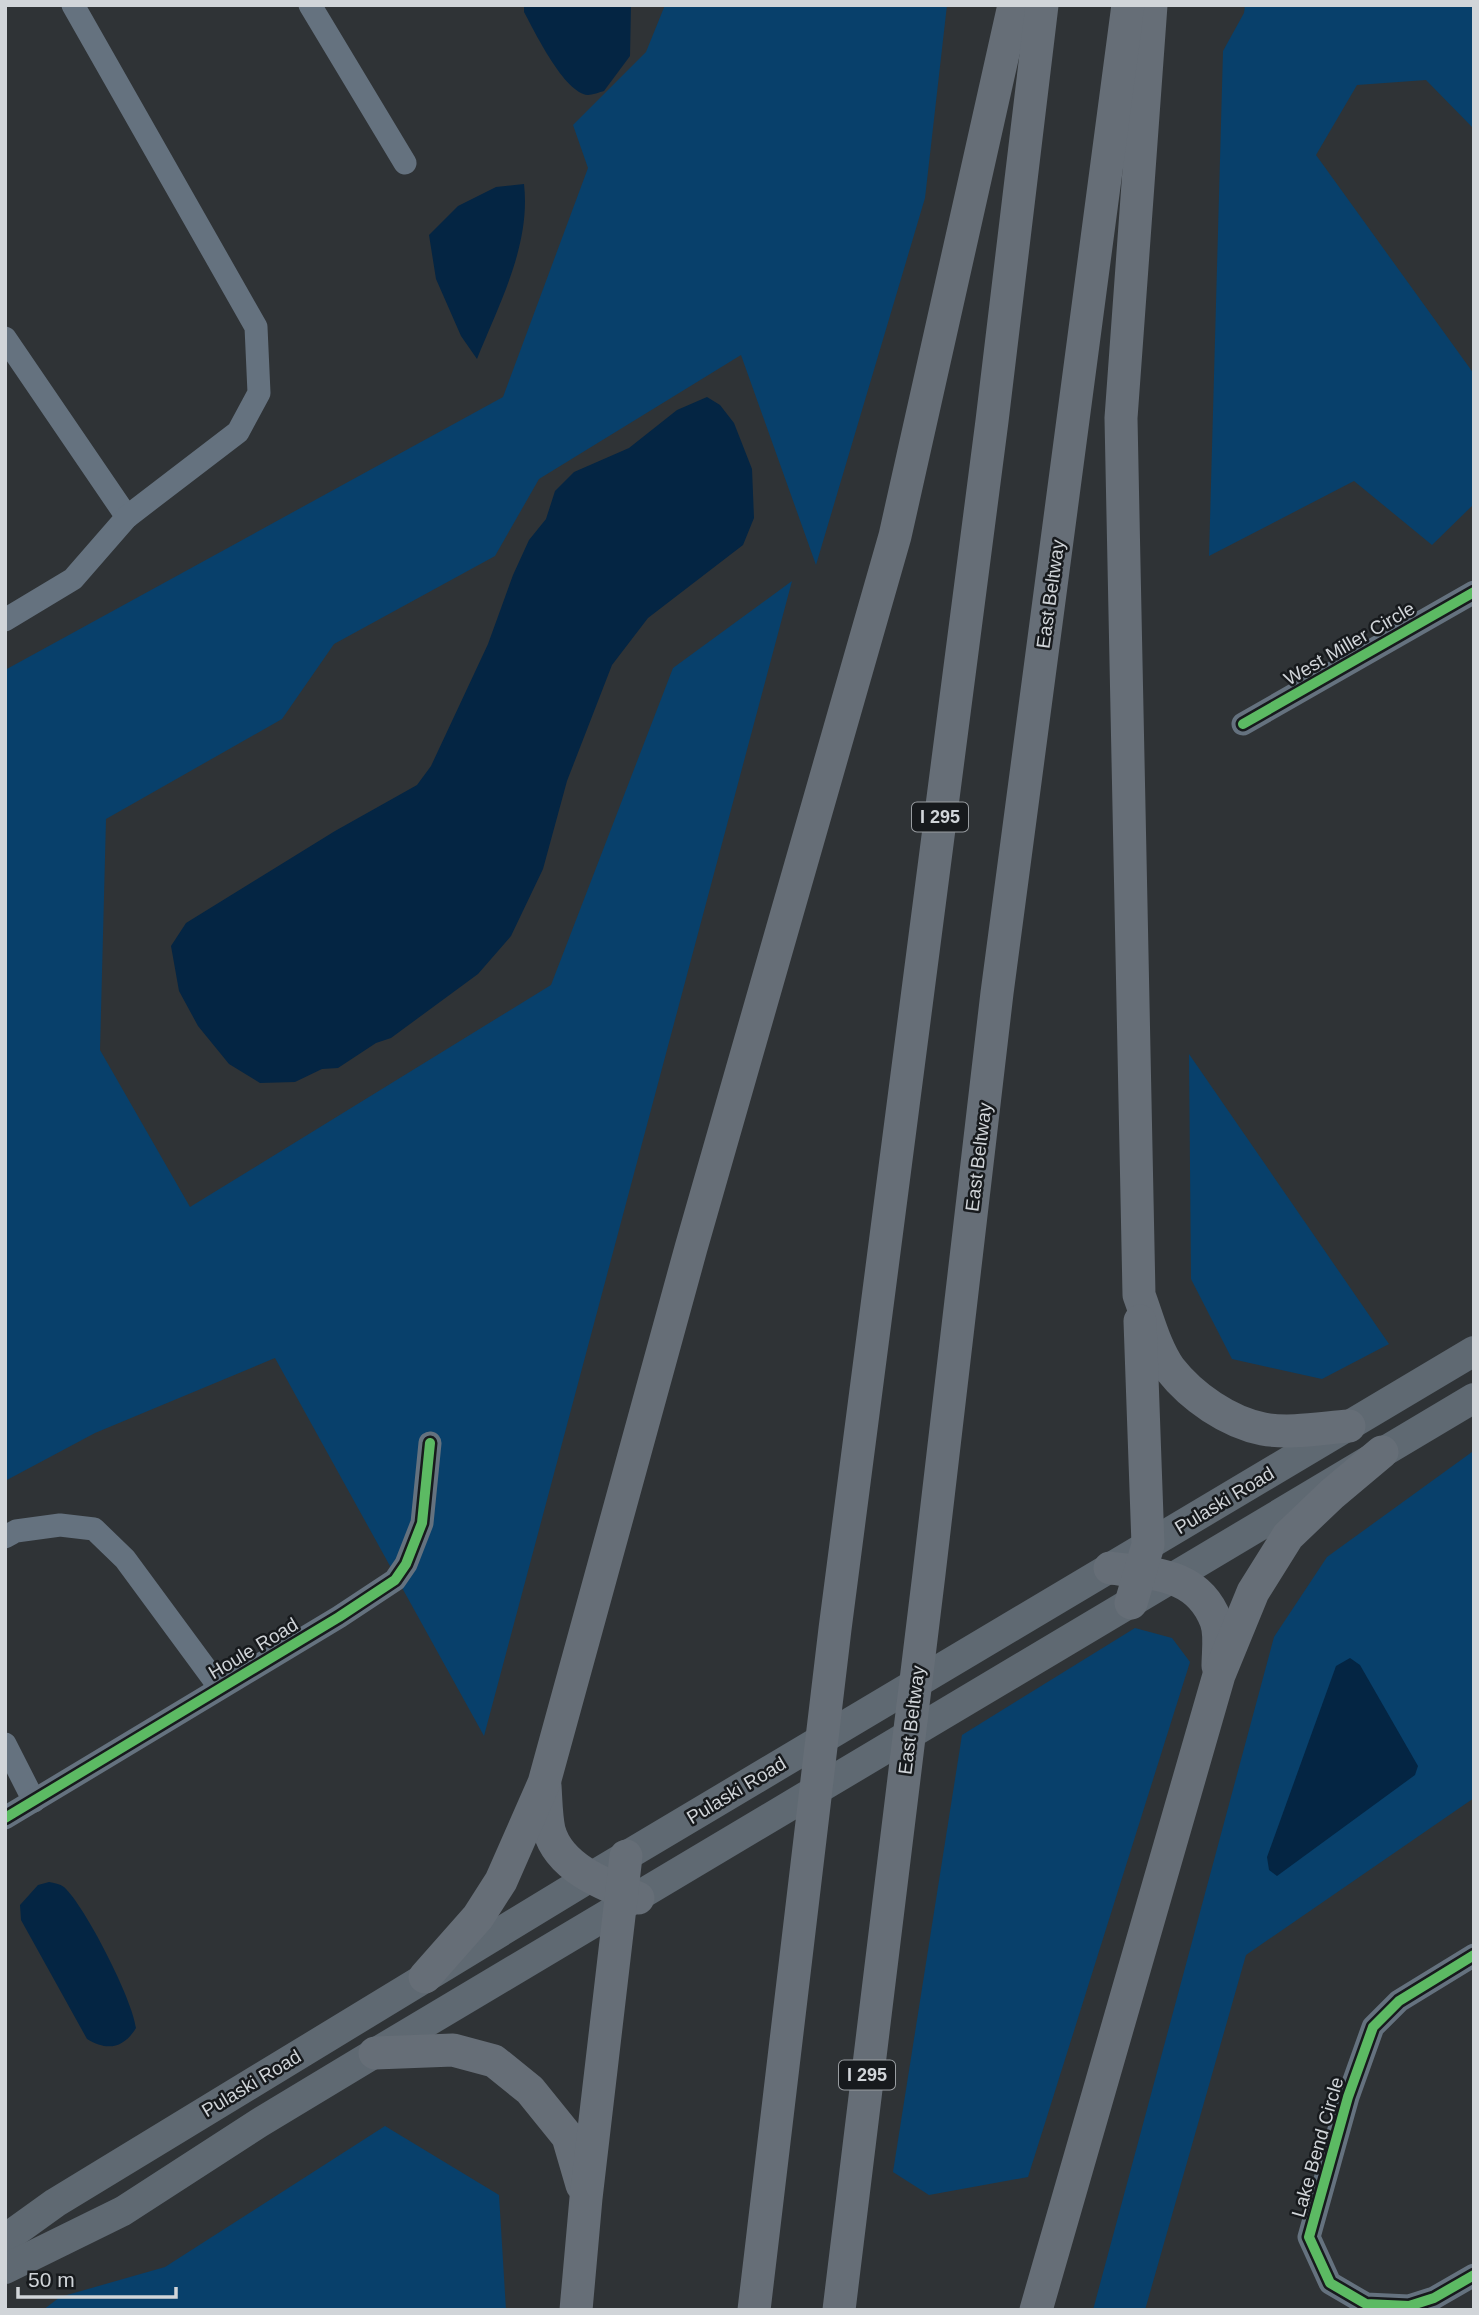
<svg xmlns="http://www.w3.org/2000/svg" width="1479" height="2315" font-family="Arial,sans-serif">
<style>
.green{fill:#08406b}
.water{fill:#042543}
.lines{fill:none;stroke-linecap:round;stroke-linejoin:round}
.minor{stroke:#65727f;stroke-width:23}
.major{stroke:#5f6972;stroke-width:30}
.highway{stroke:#666e77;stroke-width:33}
.cycleway-casing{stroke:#171a1d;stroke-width:15}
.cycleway{stroke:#5cba63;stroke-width:10}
.labels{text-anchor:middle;stroke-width:5;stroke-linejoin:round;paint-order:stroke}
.shield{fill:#171a1d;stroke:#999da1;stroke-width:2}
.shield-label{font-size:18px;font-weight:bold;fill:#d1d5d9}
.street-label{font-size:19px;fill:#d1d5d9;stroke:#171a1d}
</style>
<rect width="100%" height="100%" fill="#2f3336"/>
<g class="green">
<path d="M665,5H947L925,198L816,565L741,355L539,479L495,556L334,644L282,719L106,819L100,1050L190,1207L551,985L673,668L792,581L484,1736L275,1358L95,1433L5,1481V670L503,397L588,168L573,125L646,52Z"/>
<path d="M1245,5H1474V129L1426,80L1357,85L1316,155L1474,374V504L1432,545L1354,481L1209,556L1223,51L1244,13Z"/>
<path d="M1189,1054L1389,1344L1322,1379L1232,1359L1191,1279Z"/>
<path d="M1472,1452L1474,1455V1798L1246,1955L1145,2310H1093L1274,1637L1327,1557Z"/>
<path d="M1135,1628L1172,1638L1190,1662L1028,2177L929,2195L893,2172L962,1735Z"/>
<path d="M385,2126L499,2195L506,2310H43L60,2297L165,2267Z"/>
</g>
<g class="water">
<path d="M524,5H631L630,56L604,91C600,92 592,95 588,95C564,93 535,32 524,12Z"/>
<path d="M524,184C531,245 499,304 477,359L461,336L436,279L429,235L458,206L496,187Z"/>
<path d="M707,397L720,405L734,423L752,469L754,518L743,545L648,618L612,665L567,781L543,869L511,936L478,974L391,1038L376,1043L338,1068L322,1069L295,1082L260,1083L229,1064L198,1026L179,991L171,946L186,923L335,831L417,785L431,766L488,644L513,575L529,540L546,519L555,491L574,472L629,448L677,410Z"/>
<path d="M1350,1658L1360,1665L1418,1766L1415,1775L1277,1876L1269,1870L1267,1857L1336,1666Z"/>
<path d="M49,1882C54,1883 60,1884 64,1887C85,1906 133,2000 136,2028C123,2049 107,2051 87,2039L21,1920L20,1905L38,1885Z"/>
</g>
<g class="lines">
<g class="minor">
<path d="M310,5L405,163"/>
<path d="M5,338L127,517"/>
<path d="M5,620L73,579L127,517L238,432L259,393L256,327L73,5"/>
<path d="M1243,724L1474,592"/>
<path d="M5,1537L16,1531L60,1525L94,1529L125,1559L220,1688"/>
<path d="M5,1744L34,1801"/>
<path d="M5,1818L339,1617L395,1580L406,1564L422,1523L430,1443"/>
<path d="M1474,1955L1399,2001L1373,2027L1348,2097L1309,2237L1330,2283L1366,2304L1409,2306L1434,2298L1474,2275"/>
</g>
<g class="major">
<path d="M5,2239L55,2203L589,1878L1474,1351"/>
<path d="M5,2269L123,2211L259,2123L375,2053L1474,1398"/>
</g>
<g class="highway">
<path d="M1151,5L1121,418L1139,1295C1148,1319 1155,1348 1170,1369C1192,1397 1228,1422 1263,1429C1290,1434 1322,1428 1349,1426"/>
<path d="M1110,1568C1154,1574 1198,1573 1216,1621C1221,1634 1218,1652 1218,1666"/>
<path d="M1131,1603L1148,1545L1140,1321"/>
<path d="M545,1786C546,1800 546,1816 549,1830C559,1868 605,1885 638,1898"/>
<path d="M425,1977L478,1917L501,1881L544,1783L691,1248L895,536L1014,5"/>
<path d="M375,2053L453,2050L494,2061L530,2090L568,2137L582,2185"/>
<path d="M576,2310L586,2198L626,1856"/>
<path d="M754,2310L835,1629L992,421L1042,5"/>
<path d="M839,2310L929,1574L997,993L1128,5"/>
<path d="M1036,2310L1219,1675L1253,1592L1288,1536L1332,1494L1382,1452"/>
</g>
<g class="cycleway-casing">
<g id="cycleway">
<path d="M1243,724L1474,592"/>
<path d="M5,1818L339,1617L395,1580L406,1564L422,1523L430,1443"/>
<path d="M1474,1955L1399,2001L1373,2027L1348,2097L1309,2237L1330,2283L1366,2304L1409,2306L1434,2298L1474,2275"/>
</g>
</g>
<use href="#cycleway" class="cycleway"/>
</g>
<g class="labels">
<g class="shield">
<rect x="912" y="802.5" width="56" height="29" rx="5"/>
<rect x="839" y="2060.5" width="56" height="29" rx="5"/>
</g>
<g class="shield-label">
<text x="940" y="823">I 295</text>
<text x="867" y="2081">I 295</text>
</g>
<g class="street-label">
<text transform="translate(1050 594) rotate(-82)" y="7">East Beltway</text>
<text transform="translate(1349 643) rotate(-30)" y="7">West Miller Circle</text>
<text transform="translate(978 1157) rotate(-83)" y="7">East Beltway</text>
<text transform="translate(1224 1500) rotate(-31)" y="7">Pulaski Road</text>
<text transform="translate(253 1648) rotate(-31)" y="7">Houle Road</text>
<text transform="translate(911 1720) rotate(-83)" y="7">East Beltway</text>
<text transform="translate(736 1790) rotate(-31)" y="7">Pulaski Road</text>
<text transform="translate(251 2083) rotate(-31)" y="7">Pulaski Road</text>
<text transform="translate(1317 2147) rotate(-74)" y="7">Lake Bend Circle</text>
</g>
</g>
<rect width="1479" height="2315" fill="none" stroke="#d1d5d9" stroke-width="14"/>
<path d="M18 2287v10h158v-10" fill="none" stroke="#d1d5d9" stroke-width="3.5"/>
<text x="28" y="2287" font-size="21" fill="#d1d5d9" stroke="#171a1d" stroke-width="5" paint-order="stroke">50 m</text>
</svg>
